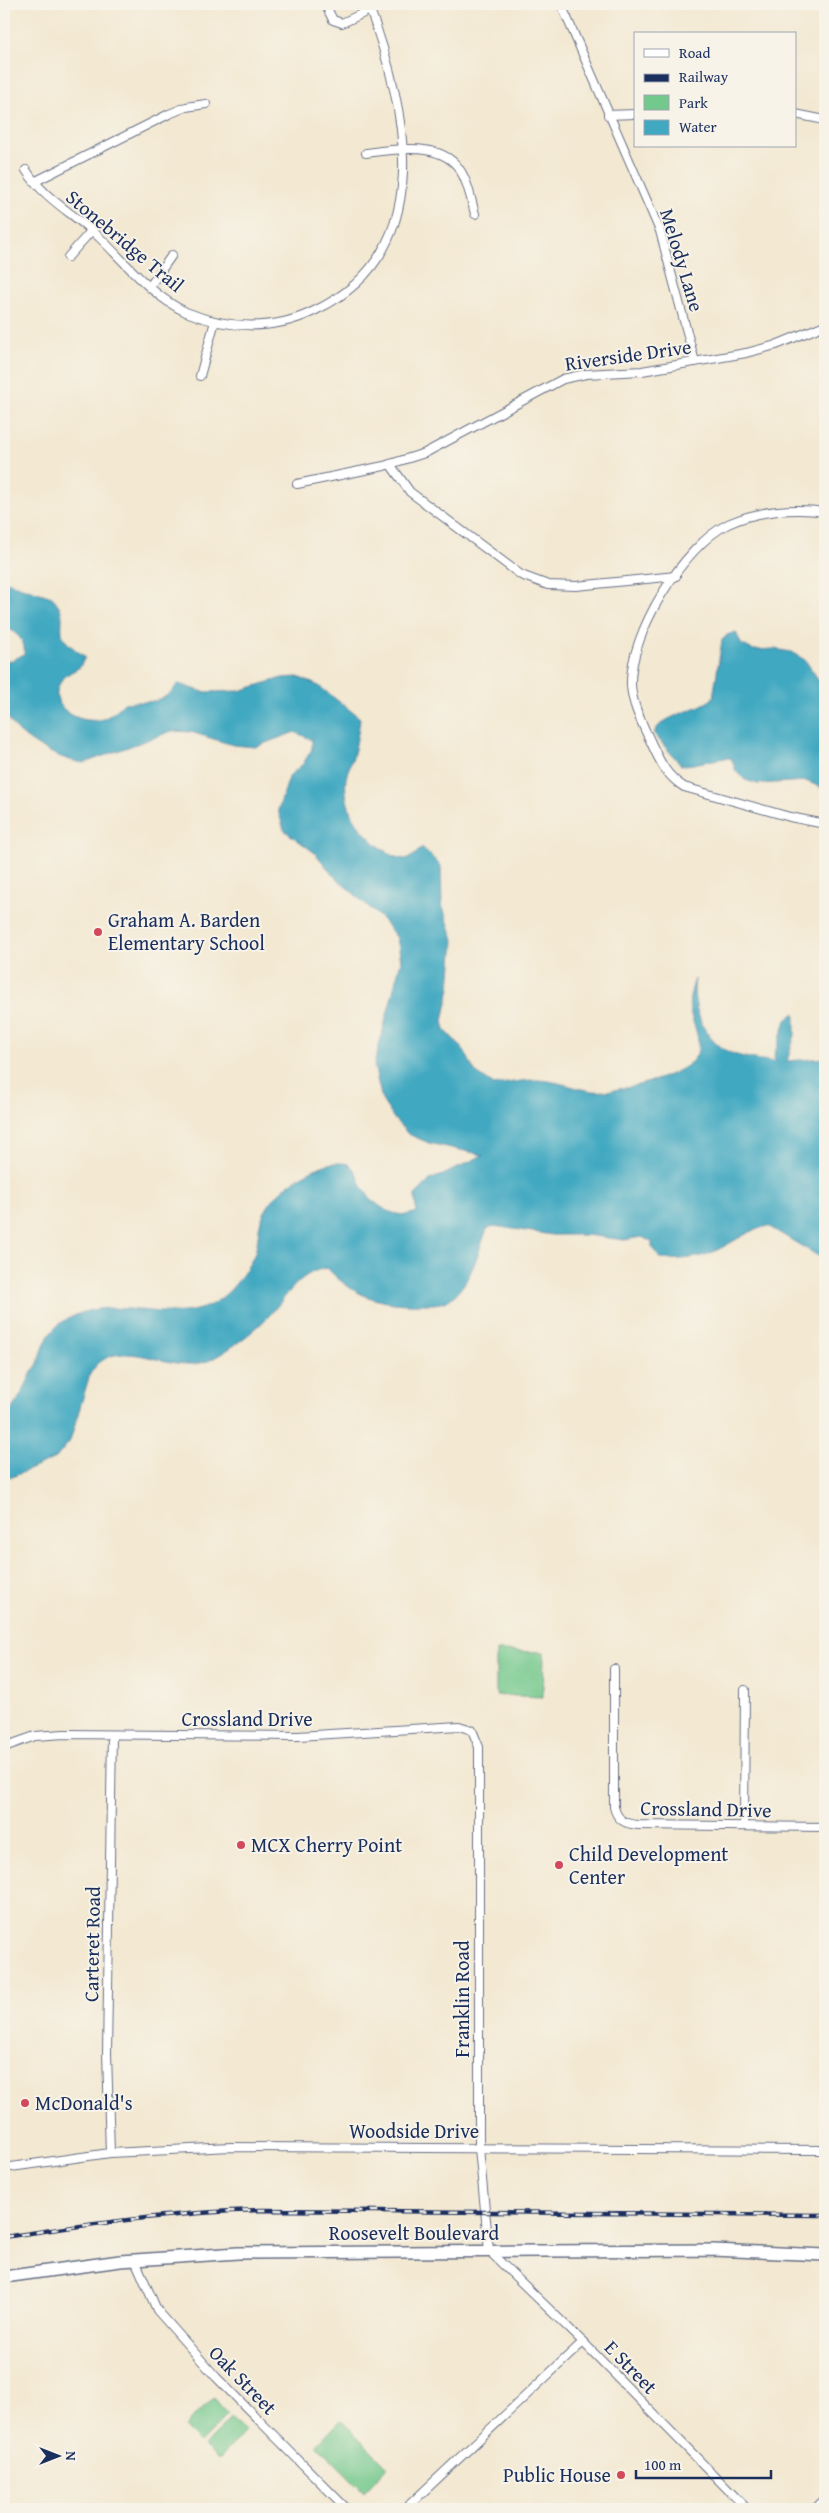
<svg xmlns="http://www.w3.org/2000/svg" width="829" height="2513" font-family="'Gentium Book Plus',serif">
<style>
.green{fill:#73c88c;stroke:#477c75}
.water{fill:#41a8c1;stroke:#2e6c90}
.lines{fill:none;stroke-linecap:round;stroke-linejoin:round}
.street-casing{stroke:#677086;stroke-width:10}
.secondary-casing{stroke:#677086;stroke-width:14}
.street{stroke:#fff;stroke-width:8}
.secondary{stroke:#fff;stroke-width:11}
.rail-casing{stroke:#1b2f5e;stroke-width:4.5}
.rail{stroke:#f7f3e8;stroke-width:2.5;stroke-dasharray:8;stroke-linecap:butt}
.poi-dot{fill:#d1495b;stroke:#f7f3e8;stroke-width:2}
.labels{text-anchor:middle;stroke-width:4;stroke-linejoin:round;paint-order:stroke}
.street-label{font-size:20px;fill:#1b2f5e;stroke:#f7f3e8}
.poi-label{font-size:20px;fill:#1b2f5e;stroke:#f7f3e8;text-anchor:start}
</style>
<rect width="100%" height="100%" fill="#f7f3e8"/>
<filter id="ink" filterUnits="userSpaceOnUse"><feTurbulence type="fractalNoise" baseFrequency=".02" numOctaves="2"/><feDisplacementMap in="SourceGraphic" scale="10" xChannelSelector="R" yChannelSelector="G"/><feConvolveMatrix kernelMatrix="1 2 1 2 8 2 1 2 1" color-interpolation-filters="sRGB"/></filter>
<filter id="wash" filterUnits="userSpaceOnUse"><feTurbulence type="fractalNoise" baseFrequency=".0096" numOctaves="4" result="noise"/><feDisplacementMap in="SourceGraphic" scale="20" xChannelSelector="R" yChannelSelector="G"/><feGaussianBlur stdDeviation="1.12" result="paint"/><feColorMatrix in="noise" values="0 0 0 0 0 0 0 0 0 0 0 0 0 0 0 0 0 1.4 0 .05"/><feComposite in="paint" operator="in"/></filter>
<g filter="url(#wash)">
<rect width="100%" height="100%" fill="#f3e8d1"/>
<g class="green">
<path d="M496,1651L544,1652L543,1697L496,1695Z"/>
<path d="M214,2398L228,2414L200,2443L184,2427Z"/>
<path d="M231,2417L245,2432L218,2460L204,2446Z"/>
<path d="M341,2420L388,2467L364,2492L317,2445Z"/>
</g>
<g class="water">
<path d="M4,581L52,597C71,616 55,628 66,641C71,647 79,652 85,657L80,667C76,670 70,672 67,675C44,695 64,717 87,720C91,720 95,721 99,720C109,718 117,710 124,703C148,700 161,707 178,684L204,692L239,691L282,678L298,677L319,686L360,718C359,729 357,739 355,749C353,759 348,769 346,778C342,812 364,837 390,854C405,863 412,859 422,847L441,866L442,905L454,940L450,988L443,1021L445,1030L464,1050L475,1072L494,1085C508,1083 522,1080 536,1080C555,1080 573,1088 592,1091C614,1094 689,1076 697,1054C702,1037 692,1025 690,1009C688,1000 692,988 695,979C691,1001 701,1032 719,1046C734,1058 757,1059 775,1062L774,1056L786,1020L795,1013V1035L787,1061L825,1058V1260L768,1226C745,1231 729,1246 708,1254C694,1259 675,1260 661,1259L652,1248V1242L642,1237L624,1240L587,1235H552L494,1226L487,1229C478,1252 471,1284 450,1299C442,1305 429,1304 420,1304C381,1305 354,1297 327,1268C298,1272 286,1298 268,1317C252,1333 230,1350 210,1360C171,1378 118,1328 90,1374L70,1441L56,1458L12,1477L4,1478V1416C17,1406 25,1387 32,1372C33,1369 37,1367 38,1363C47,1338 48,1327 76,1315C124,1293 186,1335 228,1292C237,1284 249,1266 254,1255C259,1243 257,1229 262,1218C273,1191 301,1173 328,1164C333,1163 345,1162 350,1165C356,1170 359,1181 363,1188C374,1206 397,1221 416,1212L415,1195L431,1179L443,1175L483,1155L429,1143L408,1134L395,1120L382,1100L374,1065L401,961L397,938L382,919L334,876L315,853L284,830L278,810L290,775L303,764L312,749V740L295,732L255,747L233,745L191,732L172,731L84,763C58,760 10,736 4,708C1,693 4,675 4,661L13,660L24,654C26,639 15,633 4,625Z"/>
<path d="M736,632L741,644L753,650L775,649L791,652L805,660L825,689V789L806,781L758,784L745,780L736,771L731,758C714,758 698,765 681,765L654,734C659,715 697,712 713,698L722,640L727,635Z"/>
</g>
</g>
<g filter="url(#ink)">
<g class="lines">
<g class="street-casing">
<g id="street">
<path d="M331,4L327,8L333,20L342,23L370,10"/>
<path d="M561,4L660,231L695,362"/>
<path d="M795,114L825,120"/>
<path d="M608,115L635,114"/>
<path d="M366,153C394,149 442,141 460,170C468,182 471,199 475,214"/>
<path d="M26,170C45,200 75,214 100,238C126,263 153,297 186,312C227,329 274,331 314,311C440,252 407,108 368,4"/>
<path d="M36,181L169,114L186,107L206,104"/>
<path d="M68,257L92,230"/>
<path d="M150,286L172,255"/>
<path d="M200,376L215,321"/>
<path d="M390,464L410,492L521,575L548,585L576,586L676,576"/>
<path d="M297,484L384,466L425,453L563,379L586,374L642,371L746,353L776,345L825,325"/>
<path d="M825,512C794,507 756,511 728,524C683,546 629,635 631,685C632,702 639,717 646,732C657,754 662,773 684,787L790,817L825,824"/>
<path d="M614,1669V1807C617,1820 625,1824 638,1825L825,1827"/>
<path d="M4,1747L35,1736L64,1734L298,1736L459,1726L472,1730L479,1747V2148L489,2251L583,2342L747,2509"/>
<path d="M744,1825L745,1690"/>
<path d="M110,2153L107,2053L112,1735"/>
<path d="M4,2168L110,2153L231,2147L825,2150"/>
<path d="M135,2260L157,2310L216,2377L347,2509"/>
<path d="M405,2509L583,2342"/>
<path d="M815,2509L825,2499"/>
</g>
</g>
<g class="secondary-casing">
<path id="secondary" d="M4,2277L120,2261L238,2253L713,2250L825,2255"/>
</g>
<use href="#street" class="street"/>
<use href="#secondary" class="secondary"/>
<g class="rail-casing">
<path id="rail" d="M4,2237C90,2224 175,2212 262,2210L825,2215"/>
</g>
<use href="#rail" class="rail"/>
</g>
</g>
<g class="poi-dot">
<circle cx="98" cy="932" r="5"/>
<circle cx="241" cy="1845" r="5"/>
<circle cx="559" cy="1865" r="5"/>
<circle cx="25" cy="2103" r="5"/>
<circle cx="621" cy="2475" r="5"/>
</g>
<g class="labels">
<g class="street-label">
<text transform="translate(125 241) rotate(40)" y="7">Stonebridge Trail</text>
<text transform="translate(682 260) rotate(73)" y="7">Melody Lane</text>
<text transform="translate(628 355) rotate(-8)" y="7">Riverside Drive</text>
<text x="247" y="1726">Crossland Drive</text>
<text transform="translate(706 1809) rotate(1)" y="7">Crossland Drive</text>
<text transform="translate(92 1944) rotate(-89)" y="7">Carteret Road</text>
<text transform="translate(462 1999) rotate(-90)" y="7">Franklin Road</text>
<text x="414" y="2138">Woodside Drive</text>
<text x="414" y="2240">Roosevelt Boulevard</text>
<text transform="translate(631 2367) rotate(46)" y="7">E Street</text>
<text transform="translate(243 2380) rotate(46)" y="7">Oak Street</text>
</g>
<g class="poi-label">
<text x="108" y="927">Graham A. Barden<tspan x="108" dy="23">Elementary School</tspan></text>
<text x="251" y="1852">MCX Cherry Point</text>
<text x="569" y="1861">Child Development<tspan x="569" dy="23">Center</tspan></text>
<text x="35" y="2110">McDonald's</text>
<text x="611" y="2482" text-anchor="end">Public House</text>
</g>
</g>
<rect width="829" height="2513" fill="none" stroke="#f7f3e8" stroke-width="20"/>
<rect x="634" y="32" width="162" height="115" fill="#f7f3e8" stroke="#9fa5b1"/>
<rect x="644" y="49" width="25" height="8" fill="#ffffff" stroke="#9fa5b1"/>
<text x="679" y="58" font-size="15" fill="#1b2f5e">Road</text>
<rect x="644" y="74" width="25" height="8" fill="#1b2f5e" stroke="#9fa5b1"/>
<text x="679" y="82" font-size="15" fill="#1b2f5e">Railway</text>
<rect x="644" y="95" width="25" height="15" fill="#73c88c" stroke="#9fa5b1"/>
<text x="679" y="108" font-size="15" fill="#1b2f5e">Park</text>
<rect x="644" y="120" width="25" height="15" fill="#41a8c1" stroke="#9fa5b1"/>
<text x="679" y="132" font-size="15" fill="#1b2f5e">Water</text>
<g transform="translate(58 2456) rotate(90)" stroke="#f7f3e8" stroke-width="4" paint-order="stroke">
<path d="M0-4L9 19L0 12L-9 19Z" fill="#1b2f5e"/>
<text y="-8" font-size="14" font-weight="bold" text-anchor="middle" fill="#1b2f5e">N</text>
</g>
<path d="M636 2470v8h135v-8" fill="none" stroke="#1b2f5e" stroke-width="2.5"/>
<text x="644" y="2470" font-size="15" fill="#1b2f5e" stroke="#f7f3e8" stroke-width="4" paint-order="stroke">100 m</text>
</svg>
